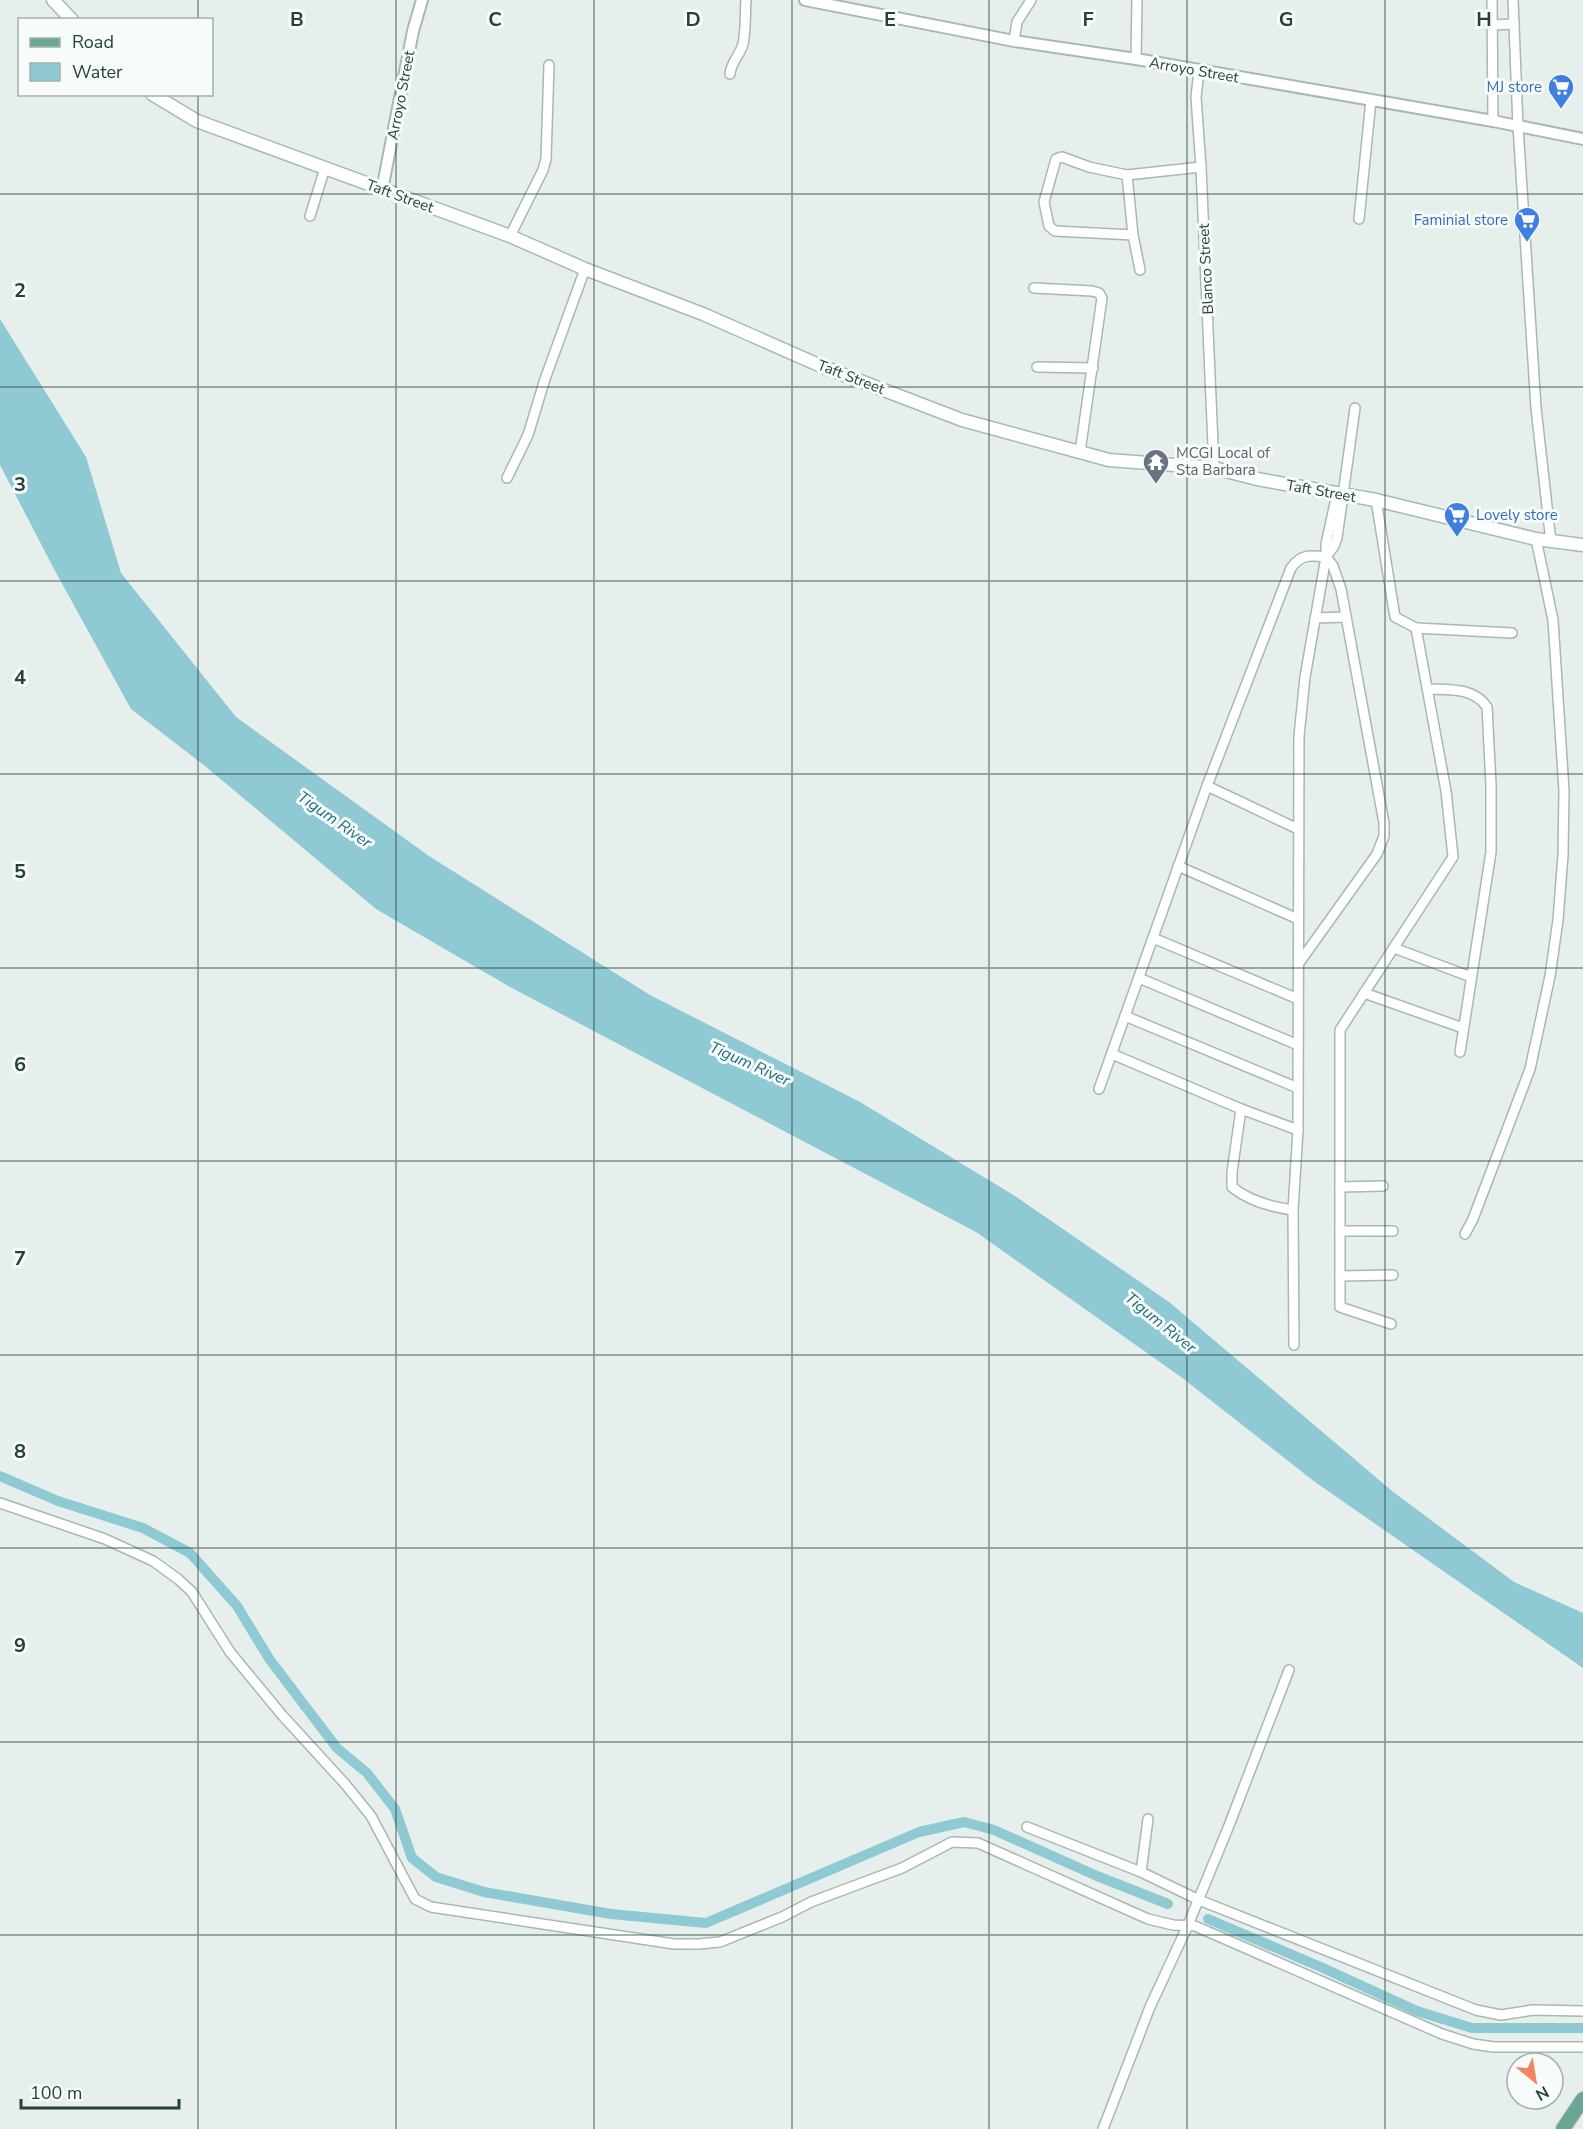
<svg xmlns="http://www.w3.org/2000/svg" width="1583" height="2129" font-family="'Nunito Sans',sans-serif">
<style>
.water{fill:#8ec9d4}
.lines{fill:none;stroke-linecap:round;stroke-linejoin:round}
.canal{stroke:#8ec9d4;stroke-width:10}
.minor-casing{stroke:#a8b8b2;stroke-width:12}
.tertiary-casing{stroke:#a8b8b2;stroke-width:14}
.secondary-casing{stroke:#a4bbb3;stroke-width:15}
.primary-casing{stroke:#c2cac8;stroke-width:16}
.minor{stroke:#fff;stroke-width:9}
.tertiary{stroke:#fff;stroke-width:10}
.secondary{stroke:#fff;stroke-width:12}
.primary{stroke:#6aa596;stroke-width:14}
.grid{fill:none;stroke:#24423a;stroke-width:1.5;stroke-opacity:0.55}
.labels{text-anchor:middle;stroke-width:6;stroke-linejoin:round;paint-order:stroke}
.street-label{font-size:15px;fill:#24423a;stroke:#f7fbf9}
.shop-label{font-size:15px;fill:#366cbe;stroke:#f7fbf9;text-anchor:end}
.worship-label{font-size:15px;fill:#5b616d;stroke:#f7fbf9;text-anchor:start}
.water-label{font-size:16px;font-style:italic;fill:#1c6f80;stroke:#f7fbf9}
.grid-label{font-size:20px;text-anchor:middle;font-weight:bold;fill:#24423a;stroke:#f7fbf9;stroke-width:6;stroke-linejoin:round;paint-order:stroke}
</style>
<rect width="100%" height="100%" fill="#e6efeb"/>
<path class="water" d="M0,319L86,457L121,573L236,717L429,856L650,995L860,1102L1015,1196L1169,1302L1392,1491L1514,1582L1583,1613V1668L1315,1482L1181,1377L976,1232L510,987L376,909L205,766L131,709L54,569L0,465Z"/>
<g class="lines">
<g class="canal">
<path d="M0,1476L58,1501L143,1528L190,1553L237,1606L270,1660L337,1748L367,1773L395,1809L412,1858L436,1877L484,1892L611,1914L706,1923L919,1832L964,1822L994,1830L1097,1876L1168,1904"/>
<path d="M1208,1919L1323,1968L1417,2011L1472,2028H1583"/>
</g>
<g class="minor-casing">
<g id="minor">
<path d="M1492,0L1493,121"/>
<path d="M1513,0L1518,126L1536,408L1551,542"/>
<path d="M1492,25L1514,24"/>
<path d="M1014,41L1017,22L1031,0"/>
<path d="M1136,59L1137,0"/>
<path d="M1199,71L1196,97L1201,167L1214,468"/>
<path d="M730,74C731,62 740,55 743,44C746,30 745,14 746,0"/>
<path d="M1127,175L1133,235L1140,270"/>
<path d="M310,216L325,168"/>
<path d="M1359,219L1371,100"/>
<path d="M1133,235L1055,231L1049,226L1044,202L1056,159L1062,157L1089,167L1127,175L1201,167"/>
<path d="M510,236L543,170L546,159L549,65"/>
<path d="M1034,288L1092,291L1099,293L1102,298L1080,452"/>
<path d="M1037,367L1093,368"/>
<path d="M507,478L528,435L545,379L585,269"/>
<path d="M1376,500L1395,617L1416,628L1446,791L1453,857L1340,1030V1307L1391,1324"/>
<path d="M1326,557L1334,546L1337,538L1355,408"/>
<path d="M1315,618L1346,617"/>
<path d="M1416,628L1512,633"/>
<path d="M1428,689C1450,690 1473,687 1487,707L1491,785V852L1460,1052"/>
<path d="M1207,786L1298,829"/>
<path d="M1178,866L1298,919"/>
<path d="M1153,938L1298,999"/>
<path d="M1394,948L1471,977"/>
<path d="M1139,978L1298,1045"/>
<path d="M1364,993L1463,1028"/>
<path d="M1125,1016L1298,1088"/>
<path d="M1112,1054L1241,1109L1298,1130"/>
<path d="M1099,1089L1207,786L1291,568C1301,554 1310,555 1326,557L1333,566L1341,589L1384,823V836L1377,854L1299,963"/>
<path d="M1241,1109L1232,1172V1187C1249,1201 1271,1207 1293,1210L1298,1130L1299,736L1305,677L1326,557V544L1337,494"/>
<path d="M1340,1187L1383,1186"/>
<path d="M1293,1210L1294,1345"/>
<path d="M1340,1231H1393"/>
<path d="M1465,1234L1473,1219L1530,1069L1550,976L1558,920L1563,855L1564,791L1553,620L1536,539"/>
<path d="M1340,1276L1393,1275"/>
<path d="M0,1503L105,1539L153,1561L178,1579L192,1592L230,1652L282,1715L346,1785L371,1816L415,1899L431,1907L674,1944H699L720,1942L782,1917L811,1902L902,1868L952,1842L978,1843L1148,1919L1173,1925L1195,1926L1442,2034L1473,2044L1494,2047H1583"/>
<path d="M1027,1827L1141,1872L1199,1900L1476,2010L1501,2015L1533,2010L1583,2011"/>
<path d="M1141,1872L1148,1819"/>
<path d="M1103,2129L1150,2007L1188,1925L1228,1828L1289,1670"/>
</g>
</g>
<g class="tertiary-casing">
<g id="tertiary">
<path d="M805,0L1014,41L1136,59L1493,121L1583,139"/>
<path d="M382,190L413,31L422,0"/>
</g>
</g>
<g class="secondary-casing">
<g id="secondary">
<path d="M53,0L72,20"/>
<path d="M152,94L197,121L510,236L585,269L703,314L821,366L962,420L1109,460L1214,468L1257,479L1376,500L1536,539L1583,545"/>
</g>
</g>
<g class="primary-casing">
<path id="primary" d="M1563,2129L1583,2099"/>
</g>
<use href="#minor" class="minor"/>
<use href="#tertiary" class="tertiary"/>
<use href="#secondary" class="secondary"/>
<use href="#primary" class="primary"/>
</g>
<path class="grid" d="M198,0V20M396,0V2129M594,0V2129M792,0V2129M989,0V2129M1187,0V2129M1385,0V2129M198,94V2129M0,194H1583M0,387H1583M0,581H1583M0,774H1583M0,968H1583M0,1161H1583M0,1355H1583M0,1548H1583M0,1742H1583M0,1935H1583"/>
<defs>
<g id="supermarket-pin" transform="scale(1.35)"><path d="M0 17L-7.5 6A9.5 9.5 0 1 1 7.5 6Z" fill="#3f7fe0" stroke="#f7fbf9"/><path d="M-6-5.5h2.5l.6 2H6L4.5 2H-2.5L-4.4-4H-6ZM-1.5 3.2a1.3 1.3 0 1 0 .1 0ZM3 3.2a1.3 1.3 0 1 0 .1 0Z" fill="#fff"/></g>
<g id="temple-pin" transform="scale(1.35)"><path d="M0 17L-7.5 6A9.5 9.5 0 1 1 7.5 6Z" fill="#6b7280" stroke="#f7fbf9"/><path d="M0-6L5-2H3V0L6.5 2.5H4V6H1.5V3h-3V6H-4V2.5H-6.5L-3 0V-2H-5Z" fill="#fff"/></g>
</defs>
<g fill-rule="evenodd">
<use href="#supermarket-pin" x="1561" y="87"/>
<use href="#supermarket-pin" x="1527" y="220"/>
<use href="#temple-pin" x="1156" y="462"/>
<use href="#supermarket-pin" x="1457" y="515"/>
</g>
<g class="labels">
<g class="street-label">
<text transform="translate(1194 70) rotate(10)" y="5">Arroyo Street</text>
<text transform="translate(401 95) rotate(-79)" y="5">Arroyo Street</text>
<text transform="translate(400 196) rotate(20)" y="5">Taft Street</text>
<text transform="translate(1206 269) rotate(-93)" y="5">Blanco Street</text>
<text transform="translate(851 377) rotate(21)" y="5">Taft Street</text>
<text transform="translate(1321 491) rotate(10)" y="5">Taft Street</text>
</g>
<g class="shop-label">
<text x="1542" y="92">MJ store</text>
<text x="1508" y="225">Faminial store</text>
<text x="1476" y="520" text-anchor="start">Lovely store</text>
</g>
<g class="worship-label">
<text x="1176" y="458">MCGI Local of<tspan x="1176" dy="17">Sta Barbara</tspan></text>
</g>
<g class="water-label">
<text transform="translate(335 819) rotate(35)" y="6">Tigum River</text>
<text transform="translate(750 1063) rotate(24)" y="6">Tigum River</text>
<text transform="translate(1161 1322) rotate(39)" y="6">Tigum River</text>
</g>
</g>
<g class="grid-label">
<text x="297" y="26">B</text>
<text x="495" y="26">C</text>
<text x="693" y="26">D</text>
<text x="890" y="26">E</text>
<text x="1088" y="26">F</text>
<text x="1286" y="26">G</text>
<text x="1484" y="26">H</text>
<text x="20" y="297">2</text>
<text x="20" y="491">3</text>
<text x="20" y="684">4</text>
<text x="20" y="878">5</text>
<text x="20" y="1071">6</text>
<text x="20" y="1265">7</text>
<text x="20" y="1458">8</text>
<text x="20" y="1652">9</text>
</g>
<rect x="18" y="18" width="195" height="78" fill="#f7fbf9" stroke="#a3b1ad" stroke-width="1.5"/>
<rect x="30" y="38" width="30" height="9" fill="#6aa596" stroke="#a3b1ad" stroke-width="1.5"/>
<text x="72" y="48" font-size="18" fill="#24423a">Road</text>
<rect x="30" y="63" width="30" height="18" fill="#8ec9d4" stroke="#a3b1ad" stroke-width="1.5"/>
<text x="72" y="78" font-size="18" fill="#24423a">Water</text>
<g transform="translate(1535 2081) rotate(150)"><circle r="28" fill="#f7fbf9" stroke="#a3b1ad" stroke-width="1.5"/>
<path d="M0-4.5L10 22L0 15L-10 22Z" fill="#f4845f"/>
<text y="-9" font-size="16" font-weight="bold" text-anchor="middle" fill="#24423a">N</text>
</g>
<path d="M21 2099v9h158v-9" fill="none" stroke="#24423a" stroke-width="3"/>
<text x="30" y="2099" font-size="18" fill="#24423a" stroke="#f7fbf9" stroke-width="4.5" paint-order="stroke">100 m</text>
</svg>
